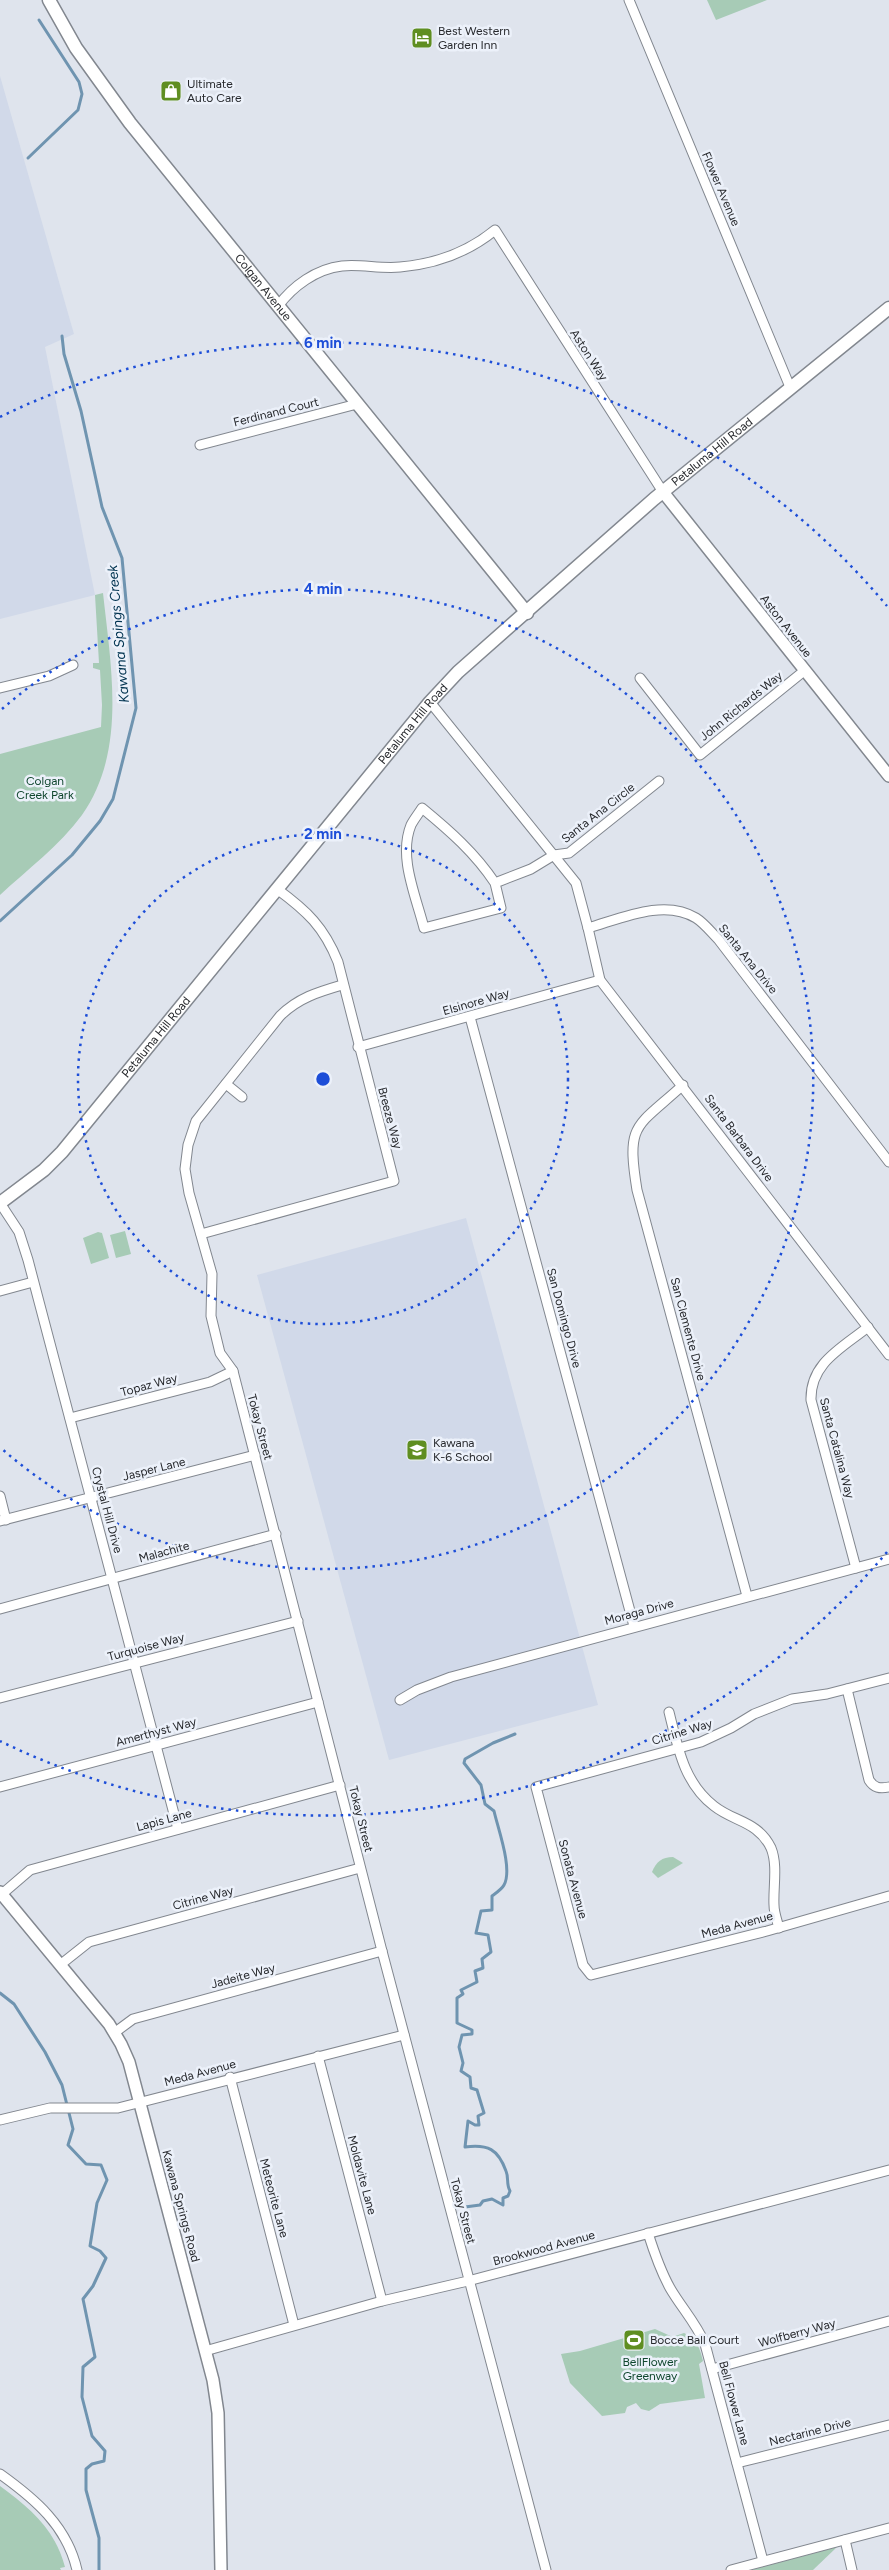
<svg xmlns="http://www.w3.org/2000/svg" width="889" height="2570" font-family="Figtree,sans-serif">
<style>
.built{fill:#d1d9e9}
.green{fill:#a7cbb6}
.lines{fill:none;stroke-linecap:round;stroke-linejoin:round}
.stream{stroke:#6f94b0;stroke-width:3}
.minor-casing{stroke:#82878f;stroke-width:11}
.tertiary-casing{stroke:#82878f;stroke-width:14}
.secondary-casing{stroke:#82878f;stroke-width:15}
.minor{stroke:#fff;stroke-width:9}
.tertiary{stroke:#fff;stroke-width:11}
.secondary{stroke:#fff;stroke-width:12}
.ring{fill:none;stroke:#1d4ed8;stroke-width:2.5;stroke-dasharray:2.5 5}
.labels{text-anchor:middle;stroke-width:5;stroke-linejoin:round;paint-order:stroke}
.poi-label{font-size:12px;fill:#27292d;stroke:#ecf1fa;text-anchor:start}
.street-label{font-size:12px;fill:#27292d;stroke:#ecf1fa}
.park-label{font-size:12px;fill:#10472e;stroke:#ecf1fa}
.water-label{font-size:14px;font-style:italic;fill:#013350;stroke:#ecf1fa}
.centre{fill:#1d4ed8;stroke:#ecf1fa;stroke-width:2.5}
.ring-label{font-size:15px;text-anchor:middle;font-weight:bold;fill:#1d4ed8;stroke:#ecf1fa;stroke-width:5;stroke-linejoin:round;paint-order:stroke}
</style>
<rect width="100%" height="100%" fill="#dfe4ed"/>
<g class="built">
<path d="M0,76L74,334L45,347L95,595L0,619Z"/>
<path d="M466,1218L598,1705L389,1760L257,1275Z"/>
</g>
<g class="green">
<path d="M707,0H767L716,20Z"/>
<path d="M103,593C111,667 127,751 82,815C60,845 27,870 0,895V754L101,727L102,705L100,670L93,668V663H99L95,595Z"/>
<path d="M125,1231L131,1254L116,1258L110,1235Z"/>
<path d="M98,1232L102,1233L109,1258L91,1264L83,1238Z"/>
<path d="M673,1857L683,1863L658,1878L652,1872C656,1862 662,1857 673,1857Z"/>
<path d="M655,2329L675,2338V2336L684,2333C697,2338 700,2349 703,2361L699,2364L705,2398L660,2404L649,2411L641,2409L636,2403L627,2407L625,2413L602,2416L570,2383L561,2354L580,2351Z"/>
<path d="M0,2486C30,2508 55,2529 65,2567L60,2568L61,2570H0Z"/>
<path d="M837,2547L813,2570H751Z"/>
</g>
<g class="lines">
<g class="stream">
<path d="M28,158L78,110L82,94L79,82L39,20"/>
<path d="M0,921L72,855L100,821L113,799L136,708L122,558L102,507L81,411L64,354L62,336"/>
<path d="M0,1993L14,2004L45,2052L62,2085L73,2129L68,2145L86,2164L101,2165L107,2180L97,2203L90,2246L100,2251L106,2258L93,2286L83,2299L95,2357L83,2367L82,2397L92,2436L105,2451L104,2461L92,2464L86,2469V2490L99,2538V2570"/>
<path d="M465,2207L480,2205L483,2201L492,2199L503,2205V2198L508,2196L510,2191C506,2184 509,2178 506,2171C498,2149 488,2144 465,2147L468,2121L475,2125H479L478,2116L484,2113L477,2090L471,2088L470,2077L461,2071L463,2063L459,2047L462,2035L472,2034V2030L457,2023V1998L463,1994L461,1990L477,1982L475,1971L483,1968L482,1959L491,1952L488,1935L476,1933L481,1911L492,1910V1896C496,1893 502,1889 504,1885C513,1869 498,1829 494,1811L485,1804L481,1785L464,1763L465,1759L493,1743L515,1734"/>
</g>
<g class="minor-casing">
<g id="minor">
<path d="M629,0L790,387"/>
<path d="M278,306C293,286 316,269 342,266C361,264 381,269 400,267C435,264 467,253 495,230L663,492"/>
<path d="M200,445L357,404"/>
<path d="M640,678L700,755L804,671"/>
<path d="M0,688L49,676L73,665"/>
<path d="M430,702L576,883L588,928C620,919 664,898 696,918C704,923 711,932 718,939L889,1162"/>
<path d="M495,883L501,908L424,928C416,896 398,857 411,825C414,819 419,813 422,808C450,831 475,853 495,883L531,869L554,855L569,853L659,781"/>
<path d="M588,928L600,980L889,1355"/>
<path d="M342,985C318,992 298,998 280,1016L196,1121L188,1145L185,1169L189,1193L212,1274L211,1316L220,1353L233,1371L382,1951L546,2570"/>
<path d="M470,1017L634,1626"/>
<path d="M358,1047L600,980"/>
<path d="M226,1084L242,1097"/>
<path d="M683,1085C636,1128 626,1122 637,1190L747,1596"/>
<path d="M0,1203L19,1232L28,1260L178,1829"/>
<path d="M201,1234L394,1181L338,962C324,927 307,911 277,889"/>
<path d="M0,1291L33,1282"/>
<path d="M70,1418L210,1382L233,1371"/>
<path d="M0,1496L6,1520"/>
<path d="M0,1521L255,1455"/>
<path d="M856,1568L811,1400C810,1363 842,1348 868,1327"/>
<path d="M0,1609L276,1534"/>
<path d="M889,1678L827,1694L792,1699L754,1714L731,1728L701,1742L536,1787L583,1965L591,1975L767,1931L889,1896"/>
<path d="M847,1689L869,1780C874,1788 880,1789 889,1787"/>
<path d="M0,1698L298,1621"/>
<path d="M400,1700L417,1690L451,1677L889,1559"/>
<path d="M669,1712C678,1748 684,1783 714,1806C734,1822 758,1821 771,1848C778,1865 773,1888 774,1905C774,1913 777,1920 779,1928"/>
<path d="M0,1787L318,1702"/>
<path d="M2,1894L30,1870L340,1785"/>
<path d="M60,1965L89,1942L360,1868"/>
<path d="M114,2033L133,2019L382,1951"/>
<path d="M318,2056L382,2301"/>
<path d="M230,2077L294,2325"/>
<path d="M0,2120L50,2108H118L404,2035"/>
<path d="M648,2233C654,2252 660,2270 670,2288C681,2307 696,2323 705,2344L763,2561"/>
<path d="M205,2351L382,2301L468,2281L889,2170"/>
<path d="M712,2369L889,2321"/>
<path d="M737,2463L889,2425"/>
<path d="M0,2474C35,2499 67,2526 77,2570"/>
<path d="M845,2540L852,2570"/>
<path d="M731,2570L889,2528"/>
</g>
</g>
<g class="tertiary-casing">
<g id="tertiary">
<path d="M663,492L889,776"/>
<path d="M0,1892L109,2024L121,2044L129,2062L213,2380L218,2413L221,2570"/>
</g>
</g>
<g class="secondary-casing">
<g id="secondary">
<path id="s1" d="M49,0L76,48L130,123L527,613"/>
<path id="s2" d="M0,1203L44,1170L62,1152L430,702L458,672L654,499L889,308"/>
</g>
</g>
<use href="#minor" class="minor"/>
<use href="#tertiary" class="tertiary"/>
<use href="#secondary" class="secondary"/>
</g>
<g class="ring">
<circle cx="323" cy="1079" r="245"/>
<path d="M2 709A490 490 0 1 1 2 1449"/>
<path d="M887 1552A736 736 0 0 1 0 1741M0 417A736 736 0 0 1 887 606"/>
</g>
<defs>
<g id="hotel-square" transform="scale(1.125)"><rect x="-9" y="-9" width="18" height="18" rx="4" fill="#5f8e21" stroke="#ecf1fa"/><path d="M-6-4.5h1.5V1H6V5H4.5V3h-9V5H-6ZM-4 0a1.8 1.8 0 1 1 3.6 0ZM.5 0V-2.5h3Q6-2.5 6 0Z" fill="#fff"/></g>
<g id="shop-square" transform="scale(1.125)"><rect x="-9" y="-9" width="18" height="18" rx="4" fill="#5f8e21" stroke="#ecf1fa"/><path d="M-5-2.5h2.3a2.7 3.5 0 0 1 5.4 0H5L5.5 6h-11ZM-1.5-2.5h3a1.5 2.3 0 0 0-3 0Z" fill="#fff"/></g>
<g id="school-square" transform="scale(1.125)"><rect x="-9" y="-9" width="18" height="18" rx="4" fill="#5f8e21" stroke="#ecf1fa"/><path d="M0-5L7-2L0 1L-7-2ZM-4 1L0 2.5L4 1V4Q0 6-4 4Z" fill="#fff"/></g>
<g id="stadium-square" transform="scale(1.125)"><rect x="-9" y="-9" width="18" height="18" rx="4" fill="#5f8e21" stroke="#ecf1fa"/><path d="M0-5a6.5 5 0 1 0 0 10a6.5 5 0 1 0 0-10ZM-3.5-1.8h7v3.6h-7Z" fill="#fff"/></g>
</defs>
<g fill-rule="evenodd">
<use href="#hotel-square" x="422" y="38"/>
<use href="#shop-square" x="171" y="91"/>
<use href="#school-square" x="417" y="1450"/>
<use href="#stadium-square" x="634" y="2340"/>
</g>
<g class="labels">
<g class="poi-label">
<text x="438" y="35">Best Western<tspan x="438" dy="14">Garden Inn</tspan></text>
<text x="187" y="88">Ultimate<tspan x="187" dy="14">Auto Care</tspan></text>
<text x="433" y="1447">Kawana<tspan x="433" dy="14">K-6 School</tspan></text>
<text x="650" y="2344">Bocce Ball Court</text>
</g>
<g class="street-label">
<text transform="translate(721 189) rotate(67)" y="4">Flower Avenue</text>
<text dy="4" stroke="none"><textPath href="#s1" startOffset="359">Colgan Avenue</textPath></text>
<text transform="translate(589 355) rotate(57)" y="4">Aston Way</text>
<text transform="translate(276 412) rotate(-14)" y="4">Ferdinand Court</text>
<text dy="4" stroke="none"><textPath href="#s2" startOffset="1039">Petaluma Hill Road</textPath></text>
<text transform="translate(786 626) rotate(52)" y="4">Aston Avenue</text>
<text transform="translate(741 706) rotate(-39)" y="4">John Richards Way</text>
<text dy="4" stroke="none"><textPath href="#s2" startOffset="634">Petaluma Hill Road</textPath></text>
<text transform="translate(598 813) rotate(-38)" y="4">Santa Ana Circle</text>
<text transform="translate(748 959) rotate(51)" y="4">Santa Ana Drive</text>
<text transform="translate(476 1002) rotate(-16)" y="4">Elsinore Way</text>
<text dy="4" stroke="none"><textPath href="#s2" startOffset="229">Petaluma Hill Road</textPath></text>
<text transform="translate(390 1118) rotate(75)" y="4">Breeze Way</text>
<text transform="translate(739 1138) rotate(53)" y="4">Santa Barbara Drive</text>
<text transform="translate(564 1318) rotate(75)" y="4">San Domingo Drive</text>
<text transform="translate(688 1329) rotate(75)" y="4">San Clemente Drive</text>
<text transform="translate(149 1385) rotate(-15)" y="4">Topaz Way</text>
<text transform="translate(260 1427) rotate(75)" y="4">Tokay Street</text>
<text transform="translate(837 1448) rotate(75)" y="4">Santa Catalina Way</text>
<text transform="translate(154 1469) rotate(-14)" y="4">Jasper Lane</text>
<text transform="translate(107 1510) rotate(75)" y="4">Crystal Hill Drive</text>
<text transform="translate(164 1552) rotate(-15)" y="4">Malachite</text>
<text transform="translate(639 1612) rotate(-15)" y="4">Moraga Drive</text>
<text transform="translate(146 1647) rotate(-15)" y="4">Turquoise Way</text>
<text transform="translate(156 1732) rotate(-15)" y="4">Amerthyst Way</text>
<text transform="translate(682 1732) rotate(-17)" y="4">Citrine Way</text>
<text transform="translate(361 1819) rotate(76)" y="4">Tokay Street</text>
<text transform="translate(164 1820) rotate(-15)" y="4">Lapis Lane</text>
<text transform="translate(573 1879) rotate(75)" y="4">Sonata Avenue</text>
<text transform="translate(203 1898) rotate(-15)" y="4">Citrine Way</text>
<text transform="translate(737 1925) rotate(-15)" y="4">Meda Avenue</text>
<text transform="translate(243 1976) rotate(-15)" y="4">Jadeite Way</text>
<text transform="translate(200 2073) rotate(-15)" y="4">Meda Avenue</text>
<text transform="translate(362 2175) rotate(75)" y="4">Moldavite Lane</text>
<text transform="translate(274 2198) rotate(75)" y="4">Meteorite Lane</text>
<text transform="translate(181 2206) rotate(75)" y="4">Kawana Springs Road</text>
<text transform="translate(463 2211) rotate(75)" y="4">Tokay Street</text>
<text transform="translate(544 2248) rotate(-15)" y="4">Brookwood Avenue</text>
<text transform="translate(797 2333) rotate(-15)" y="4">Wolfberry Way</text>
<text transform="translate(734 2403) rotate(75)" y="4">Bell Flower Lane</text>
<text transform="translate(810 2432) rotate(-14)" y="4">Nectarine Drive</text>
</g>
<g class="park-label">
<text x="45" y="785">Colgan<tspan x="45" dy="14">Creek Park</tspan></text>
<text x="650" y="2366">BellFlower<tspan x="650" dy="14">Greenway</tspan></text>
</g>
<g class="water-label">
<text transform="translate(118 634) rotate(-95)" y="5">Kawana Spings Creek</text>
</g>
</g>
<circle cx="323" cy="1079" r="8" class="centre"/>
<g class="ring-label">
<text x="323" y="348">6 min</text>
<text x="323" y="594">4 min</text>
<text x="323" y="839">2 min</text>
</g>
</svg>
